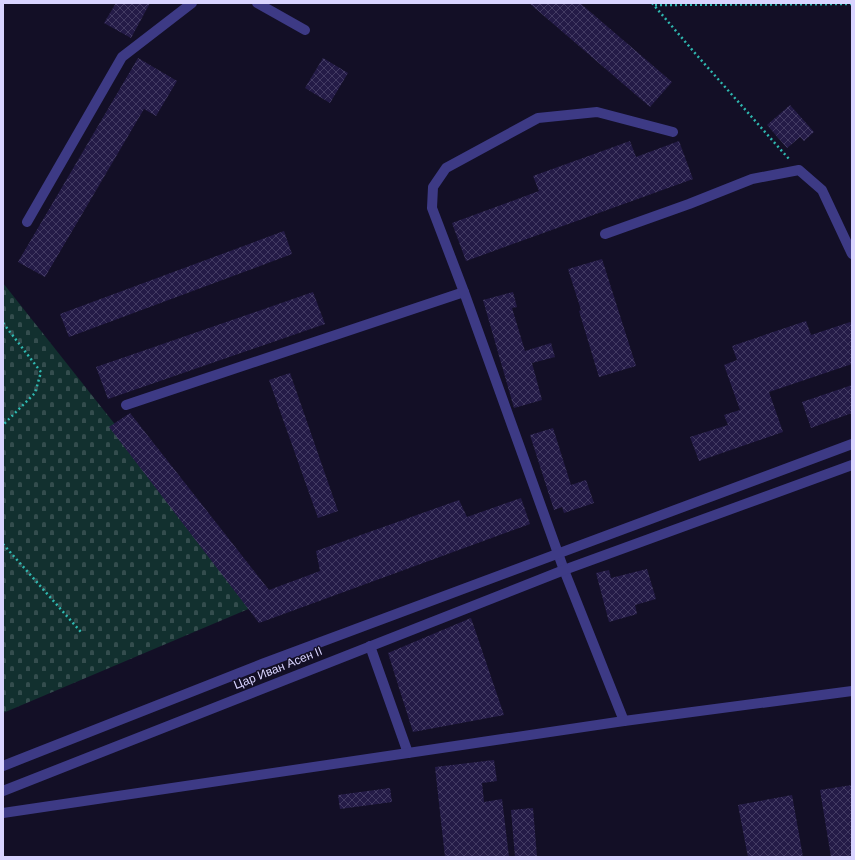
<svg xmlns="http://www.w3.org/2000/svg" width="855" height="860" font-family="'Varela Round',sans-serif">
<style>
.cemetery{fill:url(#cemetery-stones)}
.building{fill:url(#building-cross-hatch)}
.lines{fill:none;stroke-linecap:round;stroke-linejoin:round}
.path{stroke:#2fb8b0;stroke-width:2.5;stroke-dasharray:2 3;stroke-linecap:butt}
.minor{stroke:#3d3a85;stroke-width:10}
.labels{text-anchor:middle;stroke-width:3;stroke-linejoin:round;paint-order:stroke}
.street-label{font-size:12px;fill:#d9d4ff;stroke:#130f26}
</style>
<defs>
<pattern id="cemetery-stones" width="16" height="16" patternUnits="userSpaceOnUse"><rect width="16" height="16" fill="#12302f"/><path d="M2 7V4a2 2 0 0 1 4 0v3zM10 15v-3a2 2 0 0 1 4 0v3z" fill="#344d4e"/></pattern>
<pattern id="building-cross-hatch" width="8" height="8" patternUnits="userSpaceOnUse"><rect width="8" height="8" fill="#241b47"/><path d="M0 0l8 8M0 8l8-8" fill="none" stroke="#433b63"/></pattern>
</defs>
<rect width="100%" height="100%" fill="#130f26"/>
<path class="cemetery" d="M3,283L258,605L3,713Z"/>
<g class="building">
<path d="M116,3H150L131,38L104,23Z"/>
<path d="M529,3H580L672,82L650,107Z"/>
<path d="M138,58L177,81L156,116L144,109L45,277L18,262Z"/>
<path d="M323,58L348,73L330,103L305,88Z"/>
<path d="M790,105L814,132L804,141L800,137L787,148L767,125Z"/>
<path d="M630,141L636,157L679,141L693,179L466,261L452,223L539,191L533,176Z"/>
<path d="M284,231L292,254L69,337L60,314Z"/>
<path d="M602,259L636,366L599,377L579,311L581,310L568,269Z"/>
<path d="M313,292L325,324L108,399L96,367Z"/>
<path d="M513,292L517,307L512,308L525,351L551,343L555,357L532,363L542,400L514,408L483,300Z"/>
<path d="M806,321L811,335L850,322L852,326V364L769,392L783,432L699,461L690,437L728,425L724,415L740,410L724,365L737,360L732,346Z"/>
<path d="M290,373L338,511L318,518L269,380Z"/>
<path d="M852,385V413L811,428L802,402Z"/>
<path d="M130,413L269,590L320,571L316,551L459,500L467,517L521,498L530,524L259,623L109,427Z"/>
<path d="M553,428L571,485L586,480L594,503L564,513L562,507L554,510L530,435Z"/>
<path d="M647,569L656,599L635,605L637,614L609,622L596,573L609,570L611,578Z"/>
<path d="M471,618L504,715L413,732L388,653Z"/>
<path d="M494,760L497,781L482,783L484,802L502,799L509,857H445L435,767Z"/>
<path d="M852,785V857H831L820,790Z"/>
<path d="M390,788L392,802L340,809L338,795Z"/>
<path d="M792,795L803,857H748L738,805Z"/>
<path d="M533,808L537,857H515L511,810Z"/>
</g>
<g class="lines">
<g class="path">
<path d="M652,3L694,52L789,159"/>
<path d="M655,5L852,4"/>
<path d="M3,323L41,372L35,393L3,425"/>
<path d="M3,544L81,632"/>
</g>
<g class="minor">
<path d="M257,3L305,30"/>
<path d="M27,222L122,57L192,3"/>
<path d="M605,234L689,204L752,179L799,170L822,190L852,254"/>
<path d="M126,405L464,292"/>
<path d="M370,646L408,753"/>
<path d="M624,721L564,570L464,292L432,208L433,187L446,168L538,118L597,112L673,132"/>
<path d="M3,766L262,664L852,444"/>
<path d="M3,791L564,570L852,465"/>
<path d="M3,813L624,721L852,691"/>
</g>
</g>
<g class="labels">
<g class="street-label">
<text transform="translate(278 668) rotate(-22)" y="4">Цар Иван Асен II</text>
</g>
</g>
<rect width="855" height="860" fill="none" stroke="#d9d4ff" stroke-width="8"/>
</svg>
